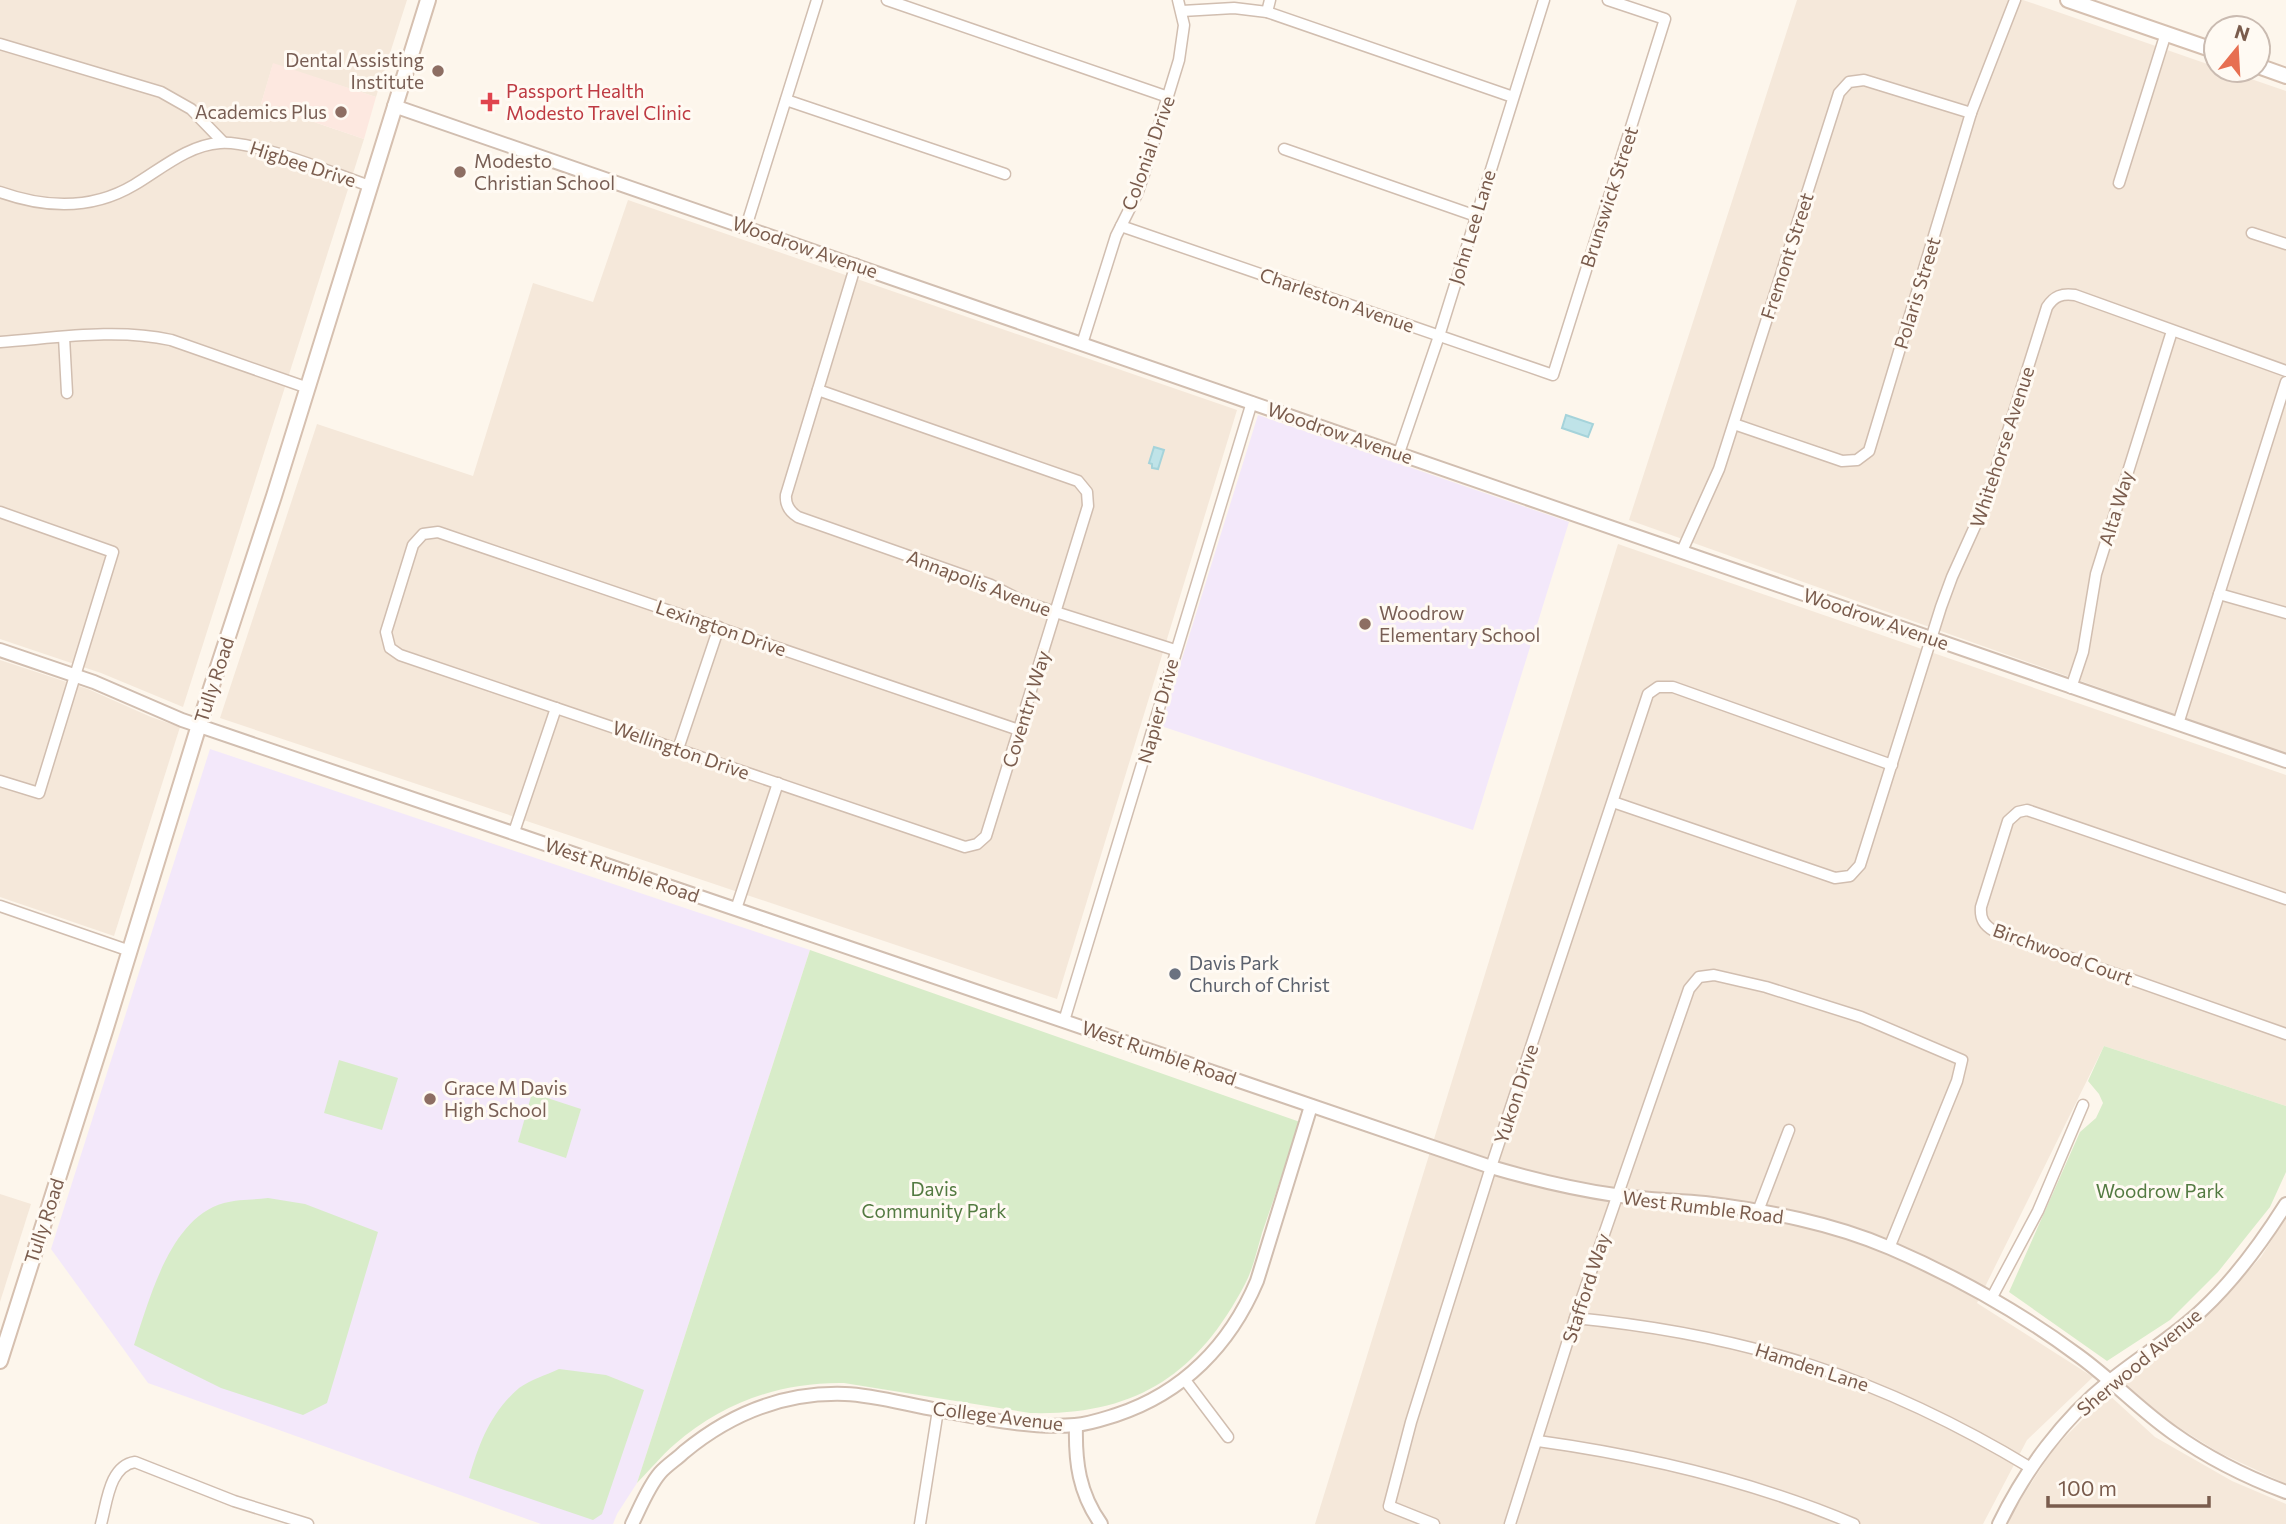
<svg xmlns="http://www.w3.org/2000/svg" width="2286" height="1524" font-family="Commissioner,sans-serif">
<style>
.residential{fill:#f5e8da}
.commercial{fill:#fde8e0}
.education{fill:#f3e8fa}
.green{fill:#d8ecc9}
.water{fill:#bfe3e8;stroke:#a5d3da;stroke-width:2}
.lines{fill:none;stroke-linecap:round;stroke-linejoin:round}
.minor-casing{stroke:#d1beb0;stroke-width:13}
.tertiary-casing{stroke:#d1beb0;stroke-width:16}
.secondary-casing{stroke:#d6c0b0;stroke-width:18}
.minor{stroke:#fff;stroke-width:10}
.tertiary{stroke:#fff;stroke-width:12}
.secondary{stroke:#fff;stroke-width:14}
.education-dot{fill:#8d6e63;stroke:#fffaf3;stroke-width:2.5}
.health-dot{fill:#e0444e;stroke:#fffaf3;stroke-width:2.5}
.worship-dot{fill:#6b7280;stroke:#fffaf3;stroke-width:2.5}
.labels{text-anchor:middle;stroke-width:6;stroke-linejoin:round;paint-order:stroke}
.education-label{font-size:19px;fill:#785e54;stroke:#fffaf3;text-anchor:start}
.health-label{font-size:19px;fill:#be3a42;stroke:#fffaf3;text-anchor:start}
.street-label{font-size:19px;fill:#7a5c4d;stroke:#fffaf3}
.worship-label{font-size:19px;fill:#5b616d;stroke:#fffaf3;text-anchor:start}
.park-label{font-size:19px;fill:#537a41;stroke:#fffaf3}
</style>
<rect width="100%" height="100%" fill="#fdf6ec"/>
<g class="residential">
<path d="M0,0H407L376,97L273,64L261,104L364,139L183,707L101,673L0,639Z"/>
<path d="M1797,0H2023L2216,67V70H2225L2286,91V754L1629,520Z"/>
<path d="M628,200L1237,410L1057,999L220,718L317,424L473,476L533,283L593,302Z"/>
<path d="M1618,544L2286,775V1106L2104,1046L1977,1303L2093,1377L2027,1440L1983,1524H1315Z"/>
<path d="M0,660L88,689L151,717L180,727L114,936L0,897Z"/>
<path d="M0,1194L31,1204L0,1302Z"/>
<path d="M2286,1217V1484L2218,1452L2159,1415L2123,1382L2157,1358L2211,1312L2261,1257Z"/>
<path d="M2108,1394L2155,1437L2232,1481L2286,1504V1524H2005L2054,1448Z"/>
</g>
<path class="commercial" d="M273,63L376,97L364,139L261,104Z"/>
<g class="education">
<path d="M1258,415L1569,522L1473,830L1161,726Z"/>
<path d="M210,749L810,950L637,1483L617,1514L613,1524H541L148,1383L51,1249Z"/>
</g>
<g class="green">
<path d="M810,950L1300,1122C1287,1159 1275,1196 1262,1233C1257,1250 1253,1269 1245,1284C1197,1376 1134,1416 1030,1413L844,1383C781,1382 723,1402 675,1444C661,1456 650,1470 637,1483Z"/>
<path d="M2104,1046L2286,1106V1172L2270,1207L2218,1272L2170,1320L2107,1361L2009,1292L2080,1132L2096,1118L2103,1103L2099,1094L2088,1081Z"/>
<path d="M339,1060L398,1078L382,1130L324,1113Z"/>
<path d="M532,1093L581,1109L566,1158L518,1142Z"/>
<path d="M268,1198L305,1204L378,1232L327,1403L303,1415L221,1388L134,1345C150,1298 170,1218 224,1203C237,1199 254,1200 268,1198Z"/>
<path d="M559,1369L606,1375L644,1390L602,1514L593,1520L469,1478C479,1443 491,1412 519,1388C530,1380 546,1375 559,1369Z"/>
</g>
<g class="water">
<path d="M1566,415L1593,424L1588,437L1562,428Z"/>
<path d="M1154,447L1164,450L1158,469L1152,468V464L1149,463Z"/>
</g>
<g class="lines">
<g class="minor-casing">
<g id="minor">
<path d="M887,0L1168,97"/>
<path d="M1182,11L1234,8L1267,12L1513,97"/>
<path d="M1267,12L1270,0"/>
<path d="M0,44L161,92L191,109L223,142"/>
<path d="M786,100L1005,174"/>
<path d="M1284,149L1476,216"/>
<path d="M2119,183L2166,33"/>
<path d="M0,192C45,208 92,210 134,185C161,169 188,145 220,143C254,140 335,174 370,186"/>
<path d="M1121,226L1553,375L1665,19L1608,0"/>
<path d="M746,227L817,0"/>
<path d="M2252,233L2286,244"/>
<path d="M856,264L786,495C785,505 790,512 798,517L991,585L1024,602L1175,650"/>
<path d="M64,337L67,393"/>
<path d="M0,342C56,338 116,328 171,340L308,388"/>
<path d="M1082,344L1116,236L1137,194L1144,174L1179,60L1184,25L1178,0"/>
<path d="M818,390L1078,481L1087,492L1088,506L986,836L977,844L965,847L400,655L390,648L386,632L413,545L423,534L438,532L1019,730"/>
<path d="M1734,424L1842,461L1857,460L1869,451L1971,113L2015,0"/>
<path d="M1399,453L1439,336L1544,0"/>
<path d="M0,512L113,552L39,793L0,781"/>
<path d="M1682,551L1719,469L1839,93L1849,82L1864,80L1971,113"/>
<path d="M2219,594L2286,613"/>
<path d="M2071,688L2083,652L2096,574L2172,331"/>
<path d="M2178,724L2286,382"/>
<path d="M678,749L719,627"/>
<path d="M1613,802L1835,878L1850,876L1860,865L1941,607L1952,577L1985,504L2047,307C2054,296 2062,293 2075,295L2286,371"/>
<path d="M514,832L556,708"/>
<path d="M2286,899L2027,810L2018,812L2008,821L1981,907C1980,919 1984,925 1994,931L2286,1034"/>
<path d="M0,906L130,951"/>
<path d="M736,909L778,783"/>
<path d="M1064,1021C1128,815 1188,608 1252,402"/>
<path d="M1758,1211L1789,1130"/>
<path d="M1991,1299L2038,1211L2083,1105"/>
<path d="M1575,1318C1749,1335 1882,1378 2031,1468"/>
<path d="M1185,1380L1228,1437"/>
<path d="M1538,1441C1646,1456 1753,1481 1854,1524"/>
<path d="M101,1524C107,1503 109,1466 135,1462L234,1501L308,1524"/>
<path d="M920,1524L938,1410"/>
<path d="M1434,1524L1389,1506L1411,1422L1491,1167L1648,694L1658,687H1673L1892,765"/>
<path d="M1510,1524L1575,1318L1689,989L1699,977L1714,975L1766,987L1861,1017L1962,1060L1957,1081L1889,1248"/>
</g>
</g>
<g class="tertiary-casing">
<g id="tertiary">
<path d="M394,106L2286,761"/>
<path d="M0,650L94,682L182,720L1491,1167C1532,1179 1573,1189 1615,1195C1645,1200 1675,1200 1705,1203C1768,1211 1832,1223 1890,1248C1957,1277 2021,1313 2079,1356C2112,1380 2140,1410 2173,1433C2208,1458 2246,1477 2286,1492"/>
<path d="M1076,1425C1075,1462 1079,1493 1101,1524"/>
<path d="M632,1524C640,1508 648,1487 660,1473C667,1465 677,1459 684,1452C730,1414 784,1392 845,1394C875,1395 908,1405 938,1410C982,1418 1031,1429 1075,1425C1089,1424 1103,1419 1116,1415C1183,1393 1230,1345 1257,1281L1311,1106"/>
<path d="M1999,1524C2025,1470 2063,1419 2110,1381C2141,1356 2175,1336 2203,1309C2236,1278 2262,1242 2286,1204"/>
</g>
</g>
<g class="secondary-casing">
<g id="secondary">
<path d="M2068,0L2216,51"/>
<path d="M2258,66L2286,76"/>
<path d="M0,1361L105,1031L199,725L274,496L428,0"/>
</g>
</g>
<use href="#minor" class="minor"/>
<use href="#tertiary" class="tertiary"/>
<use href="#secondary" class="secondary"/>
</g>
<g class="education-dot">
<circle cx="438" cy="71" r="7"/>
<circle cx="341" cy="112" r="7"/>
<circle cx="460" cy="172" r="7"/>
<circle cx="1365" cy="624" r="7"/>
<circle cx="430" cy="1099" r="7"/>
</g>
<path class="health-dot" d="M486.5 91.5h7v7h7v7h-7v7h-7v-7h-7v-7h7z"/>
<circle class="worship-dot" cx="1175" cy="974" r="7"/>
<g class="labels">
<g class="education-label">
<text x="424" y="67" text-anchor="end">Dental Assisting<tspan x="424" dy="22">Institute</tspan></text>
<text x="327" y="119" text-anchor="end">Academics Plus</text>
<text x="474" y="168">Modesto<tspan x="474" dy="22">Christian School</tspan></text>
<text x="1379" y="620">Woodrow<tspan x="1379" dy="22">Elementary School</tspan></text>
<text x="444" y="1095">Grace M Davis<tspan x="444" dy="22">High School</tspan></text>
</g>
<g class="health-label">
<text x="506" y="98">Passport Health<tspan x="506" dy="22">Modesto Travel Clinic</tspan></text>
</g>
<g class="street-label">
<text transform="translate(1148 153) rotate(-70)" y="7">Colonial Drive</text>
<text transform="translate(303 164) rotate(18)" y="7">Higbee Drive</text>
<text transform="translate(1609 197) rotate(-72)" y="7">Brunswick Street</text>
<text transform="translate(1472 227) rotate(-73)" y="7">John Lee Lane</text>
<text transform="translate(805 247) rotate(19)" y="7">Woodrow Avenue</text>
<text transform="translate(1787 256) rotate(-72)" y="7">Fremont Street</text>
<text transform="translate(1917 293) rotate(-73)" y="7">Polaris Street</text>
<text transform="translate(1337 300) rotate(19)" y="7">Charleston Avenue</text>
<text transform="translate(1340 433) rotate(19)" y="7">Woodrow Avenue</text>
<text transform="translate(2002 447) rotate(-72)" y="7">Whitehorse Avenue</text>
<text transform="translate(2116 508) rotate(-73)" y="7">Alta Way</text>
<text transform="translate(979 583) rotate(21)" y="7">Annapolis Avenue</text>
<text transform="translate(1876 619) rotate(19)" y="7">Woodrow Avenue</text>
<text transform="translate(721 628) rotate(19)" y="7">Lexington Drive</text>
<text transform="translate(214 680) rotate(-72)" y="7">Tully Road</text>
<text transform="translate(1026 709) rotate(-73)" y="7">Coventry Way</text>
<text transform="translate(1158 711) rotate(-75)" y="7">Napier Drive</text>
<text transform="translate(681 750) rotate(19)" y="7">Wellington Drive</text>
<text transform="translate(622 870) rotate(19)" y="7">West Rumble Road</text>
<text transform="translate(2063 954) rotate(20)" y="7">Birchwood Court</text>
<text transform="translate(1159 1053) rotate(19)" y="7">West Rumble Road</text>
<text transform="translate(1516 1094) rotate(-72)" y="7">Yukon Drive</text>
<text transform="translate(1703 1207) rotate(7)" y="7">West Rumble Road</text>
<text transform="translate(44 1221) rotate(-72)" y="7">Tully Road</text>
<text transform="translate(1586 1288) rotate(-72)" y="7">Stafford Way</text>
<text transform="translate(2139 1362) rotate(-40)" y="7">Sherwood Avenue</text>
<text transform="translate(1812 1367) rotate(18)" y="7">Hamden Lane</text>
<text transform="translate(998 1416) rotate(7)" y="7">College Avenue</text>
</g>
<g class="worship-label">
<text x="1189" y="970">Davis Park<tspan x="1189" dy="22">Church of Christ</tspan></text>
</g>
<g class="park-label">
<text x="934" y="1196">Davis<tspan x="934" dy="22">Community Park</tspan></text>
<text x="2160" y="1198">Woodrow Park</text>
</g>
</g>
<g transform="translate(2237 49) rotate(18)"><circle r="33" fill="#fffaf3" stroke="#cabbb1" stroke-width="2"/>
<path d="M0-5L12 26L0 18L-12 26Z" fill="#e76f51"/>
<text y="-10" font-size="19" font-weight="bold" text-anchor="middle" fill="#7a5c4d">N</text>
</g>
<path d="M2048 1496v10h161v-10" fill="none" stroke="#7a5c4d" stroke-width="3.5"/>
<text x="2058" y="1496" font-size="21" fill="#7a5c4d" stroke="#fffaf3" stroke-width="5" paint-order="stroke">100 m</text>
</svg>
